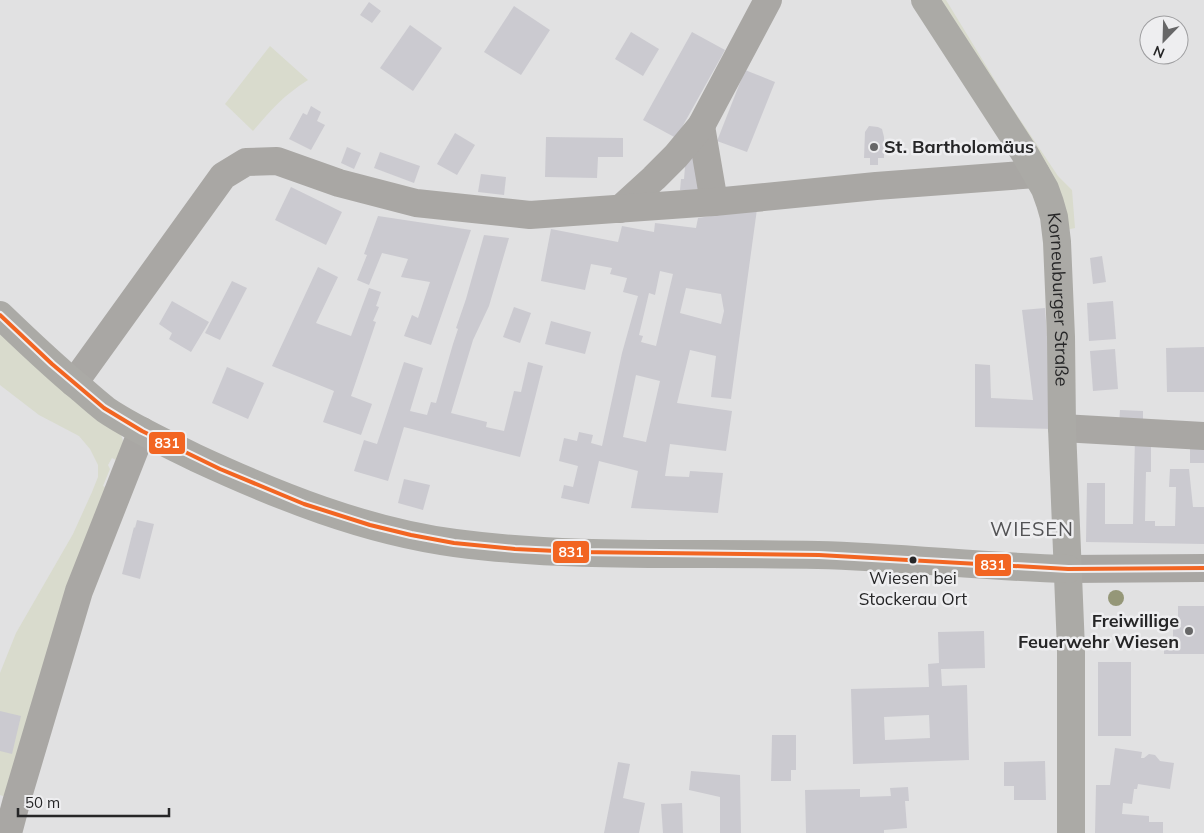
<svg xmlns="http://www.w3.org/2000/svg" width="1204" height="833" font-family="Mulish,sans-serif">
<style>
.green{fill:#d9dbcd}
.building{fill:#cbcad0;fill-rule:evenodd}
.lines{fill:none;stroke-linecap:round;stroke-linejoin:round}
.minor{stroke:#a9a7a4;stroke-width:28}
.major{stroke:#abaaa6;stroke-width:28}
.bus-1-casing{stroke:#eeeef0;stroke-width:8}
.bus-1{stroke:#f26522;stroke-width:4}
.tree{fill:#959778}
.poi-dot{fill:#676768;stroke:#eeeef0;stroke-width:2}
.bus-dot{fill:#262627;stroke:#eeeef0;stroke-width:2}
.labels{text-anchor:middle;stroke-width:5;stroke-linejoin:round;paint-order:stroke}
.bus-label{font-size:17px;fill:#262627;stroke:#eeeef0}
.poi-label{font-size:18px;font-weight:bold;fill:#262627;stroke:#eeeef0;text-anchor:start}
.street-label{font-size:18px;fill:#262627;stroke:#eeeef0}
.quarter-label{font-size:20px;letter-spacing:1px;fill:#535355;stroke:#eeeef0}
.line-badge{stroke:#eeeef0;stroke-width:2}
.badge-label{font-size:14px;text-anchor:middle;font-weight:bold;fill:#fff}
</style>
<rect width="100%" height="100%" fill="#e1e1e2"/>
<g class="green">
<path d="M936,0H946L1007,100L1058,176L1072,190L1075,228L1066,230Z"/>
<path d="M270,46L308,80C284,95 271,110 253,131L225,104Z"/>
<path d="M0,328L120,433C126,444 122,450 118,461L112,458L108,465L110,469L103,486L111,490L9,793L3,796L0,795V673L16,633L73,534L92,492L98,477V465L90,449L79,436L39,415L0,385Z"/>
</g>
<g class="building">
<path d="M369,2L381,11L372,23L360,15Z"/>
<path d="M514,6L550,30L521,75L484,52Z"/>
<path d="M410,25L442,48L413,91L380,68Z"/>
<path d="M631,32L659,49L643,76L615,59Z"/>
<path d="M692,32L725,50L676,138L643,120Z"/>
<path d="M745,70L775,82L747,152L717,141Z"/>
<path d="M311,106L321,112L317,121L325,125L311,150L289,139L303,113L307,115Z"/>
<path d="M869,126L878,127L882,129L884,137V158H878V165H870V158H864L865,132Z"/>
<path d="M455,133L475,145L457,175L437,164Z"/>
<path d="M546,137L623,138V157H598L597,178L545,177Z"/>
<path d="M347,147L361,153L354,169L341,163Z"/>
<path d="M380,152L420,166L414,183L374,168Z"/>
<path d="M686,155L700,157L699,192L680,190L681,179H684Z"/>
<path d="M481,174L506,177L504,195L478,192Z"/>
<path d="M291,187L342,212L326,245L275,220Z"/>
<path d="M757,209L731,399L711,397L716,356L690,350L677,403L732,411L726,451L670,444L665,476L689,477L690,471L723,473L718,513L631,508L638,471L599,461L589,504L561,498L564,485L573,487L578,466L559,461L564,438L577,441L579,432L593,435L591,443L602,446L622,353L638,296L623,292L627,278L610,274L612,268L591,264L585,290L541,281L551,229L618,242L622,226L654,232L655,223L696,228L698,218ZM660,271L673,274L656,346L641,342L643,336L639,335L649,293L655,295ZM686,288L721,294L724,311L721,324L680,313ZM636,375L660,381L646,442L623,437Z"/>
<path d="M378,216L471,230L431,345L404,336L412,315L418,318L430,282L401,277L408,259L382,253L369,285L357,280L367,255L364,254Z"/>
<path d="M484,235L509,238L489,306L473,340L451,413L487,422L486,427L504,431L514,391L521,392L528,362L543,366L520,457L404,427L388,481L354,471L364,440L377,444L404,362L423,368L410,411L427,415L431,402L436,403L453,344L458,329L456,328L466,299Z"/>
<path d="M1102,256L1106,282L1093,284L1090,258Z"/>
<path d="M318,267L338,277L316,323L351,336L369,288L381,292L376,306L379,307L373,321L376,322L351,396L372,404L361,435L323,422L334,391L272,366Z"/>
<path d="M232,281L247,288L220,340L205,333Z"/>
<path d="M172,301L209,322L191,352L169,339L172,333L159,324Z"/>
<path d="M1113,301L1116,339L1089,341L1087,303Z"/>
<path d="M514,307L531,313L520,343L503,337Z"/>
<path d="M1045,308L1054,429L975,427V364L990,365L991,398L1033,400L1022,310Z"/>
<path d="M551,321L591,332L585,354L545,344Z"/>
<path d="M1204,347V392H1167L1166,348Z"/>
<path d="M1115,349L1118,389L1093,391L1090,351Z"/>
<path d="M227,367L264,383L248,419L212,403Z"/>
<path d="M1120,410L1143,411V427L1119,426Z"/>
<path d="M1135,438L1151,439V472H1146L1145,521H1155V526H1175L1176,487H1169L1170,469H1189L1193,507H1204V544L1086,542L1087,483H1105V524H1133Z"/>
<rect x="1190" y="444" width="14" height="19"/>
<path d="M404,479L430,485L423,510L398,503Z"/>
<path d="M137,520L154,524L140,579L122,574L134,527L135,528Z"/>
<path d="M1178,606H1204V654H1164V637H1173V624H1178Z"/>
<path d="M984,631L985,668L941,669L942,686L967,685L969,760L853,764L851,689L929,687L928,664L939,663L938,632ZM929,715L930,738L885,740L884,717Z"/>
<rect x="1098" y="662" width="33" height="74"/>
<path d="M0,711L21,716L12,754L0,751Z"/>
<path d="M772,735H796V770H791V781H771Z"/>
<path d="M1115,748L1142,752L1141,758H1144L1149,754L1155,755L1160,761L1174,763L1170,789L1138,784L1137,789H1134L1132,804L1123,803L1122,814L1149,816V822H1163V833H1095L1096,785H1110Z"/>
<path d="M1045,761L1046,800H1014V786H1004V762Z"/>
<path d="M618,762L630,764L623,798L645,803L639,833H604Z"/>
<path d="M691,771L740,775L741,833H720V797L689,790Z"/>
<path d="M908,787L909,801H905L907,828L884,830V833H806L805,790L860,789V797L891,796L890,788Z"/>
<path d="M682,803L683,833H663L661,804Z"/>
</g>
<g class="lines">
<g class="minor">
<path d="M701,126L714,202"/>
<path d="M620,209L654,178L676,156L701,126L768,0"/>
<path d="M74,383L223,176L246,162L277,161L339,183L416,203L530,215L714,202L876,186L1036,174"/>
<path d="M1062,428L1204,436"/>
<path d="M1068,569L1204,568"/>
<path d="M8,833L16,803L79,591L142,431"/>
</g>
<g class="major">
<path id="s1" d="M925,0L1025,154L1045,189L1050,203L1054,217L1057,242L1061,337L1062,428L1071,649V833"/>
<path d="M0,315C26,340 52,365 80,388C88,395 97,403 106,410C134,429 166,443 196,458C278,496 365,531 455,543C575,559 697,552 818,555C902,557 985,567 1068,569"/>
</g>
<g class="bus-1-casing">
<path id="bus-1" d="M0,315L52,364L104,408L142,431L220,469L304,504L370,525L411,535L454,543L515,549L577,552L819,555L1068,569L1204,568"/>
</g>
<use href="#bus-1" class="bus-1"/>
</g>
<circle class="tree" cx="1116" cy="598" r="8"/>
<g class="poi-dot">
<circle cx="874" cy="147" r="5"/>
<circle cx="1189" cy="631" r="5"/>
</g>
<circle class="bus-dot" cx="913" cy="560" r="4.5"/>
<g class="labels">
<g class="bus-label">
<text x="913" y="584">Wiesen bei<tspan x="913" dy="21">Stockerau Ort</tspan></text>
</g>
<g class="poi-label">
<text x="884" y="153">St. Bartholomäus</text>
<text x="1179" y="627" text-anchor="end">Freiwillige<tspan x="1179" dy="21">Feuerwehr Wiesen</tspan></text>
</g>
<g class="street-label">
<text dy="6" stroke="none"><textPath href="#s1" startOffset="336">Korneuburger Straße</textPath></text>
</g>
<g class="quarter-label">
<text x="1032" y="536">WIESEN</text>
</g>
</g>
<g class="line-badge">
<rect x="148" y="431" width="38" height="24" rx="5" fill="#f26522"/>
<rect x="552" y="540" width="38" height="24" rx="5" fill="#f26522"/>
<rect x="974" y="553" width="38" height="24" rx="5" fill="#f26522"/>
</g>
<g class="badge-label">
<text x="167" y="448">831</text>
<text x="571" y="557">831</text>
<text x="993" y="570">831</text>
</g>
<g transform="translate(1164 40) rotate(203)"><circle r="24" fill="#eeeef0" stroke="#9e9ea0"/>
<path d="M0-4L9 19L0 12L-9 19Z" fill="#676768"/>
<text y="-8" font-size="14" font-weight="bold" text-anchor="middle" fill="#262627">N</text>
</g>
<path d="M18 808v8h151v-8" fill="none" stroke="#262627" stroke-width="2.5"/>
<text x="25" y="808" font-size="15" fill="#262627" stroke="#eeeef0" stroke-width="4" paint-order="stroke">50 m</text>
</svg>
